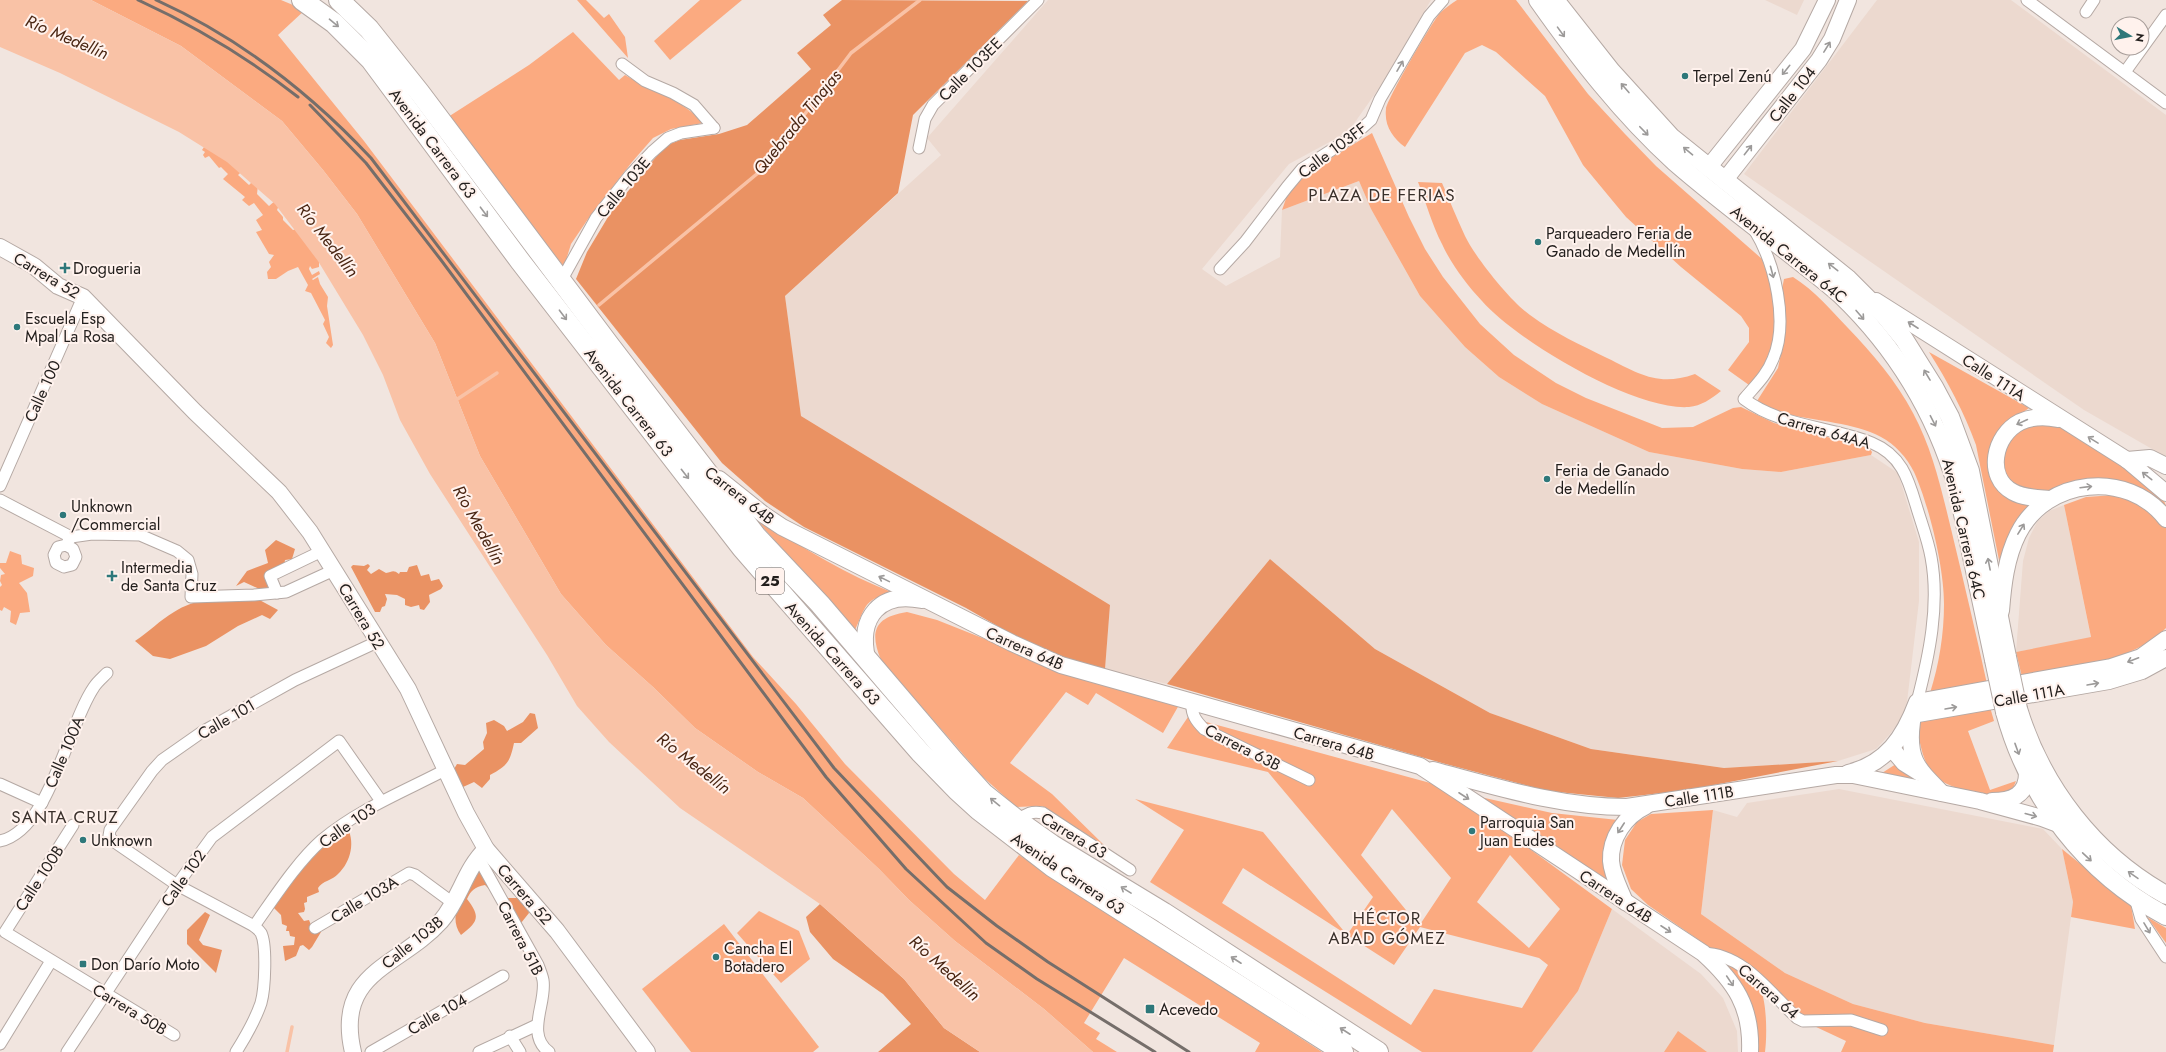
<svg xmlns="http://www.w3.org/2000/svg" width="2166" height="1052" font-family="Jost,sans-serif">
<style>
.built{fill:#ecd9cf}
.green{fill:#fbaa80;fill-rule:evenodd}
.forest{fill:#ea9263}
.water{fill:#f9c2a6}
.lines{fill:none;stroke-linecap:round;stroke-linejoin:round}
.stream{stroke:#f9c2a6;stroke-width:3.5}
.street-casing{stroke:#b5a9a4;stroke-width:13}
.secondary-casing{stroke:#b5a9a4;stroke-width:18}
.primary-casing{stroke:#b5a9a4;stroke-width:20}
.highway-casing{stroke:#b5a9a4;stroke-width:22}
.street{stroke:#fff;stroke-width:11}
.secondary{stroke:#fff;stroke-width:16}
.primary{stroke:#fff;stroke-width:18}
.highway{stroke:#fff;stroke-width:20}
.rail{stroke:#756e6a;stroke-width:3}
.primary-bridge-casing{stroke:#b5a9a4;stroke-width:20;stroke-linecap:butt}
.primary-bridge{stroke:#fff;stroke-width:18}
.oneway{stroke:#9c9a99}
.poi-dot{fill:#2e787a;stroke:#fff2ed;stroke-width:1.5}
.labels{text-anchor:middle;stroke-width:4;stroke-linejoin:round;paint-order:stroke}
.shield{fill:#fff2ed;stroke:#645e5b;stroke-width:1}
.shield-label{font-size:15px;font-weight:bold;fill:#221e1c}
.street-label{font-size:16px;fill:#221e1c;stroke:#fff2ed}
.poi-label{font-size:16px;fill:#221e1c;stroke:#fff2ed;text-anchor:start}
.water-label{font-size:17px;font-style:italic;fill:#4a2613;stroke:#fff2ed}
.neighbourhood-label{font-size:17px;letter-spacing:1px;fill:#39302b;stroke:#fff2ed}
</style>
<rect width="100%" height="100%" fill="#f1e5df"/>
<g class="built">
<path d="M1048,0H1431L1382,84L1348,132L1289,164L1202,269L1226,286L1280,257L1282,210L1359,181L1371,209L1420,296L1465,347L1499,377L1542,404L1649,452L1742,469L1781,472L1871,455L1898,473L1919,542V601L1907,702L1901,719L1890,734L1876,749L1838,761L1724,768L1591,749L1490,713L1375,649L1270,559L1167,684L1105,669L1110,605L801,416L785,296L941,155L927,138Z"/>
<path d="M1765,0H1804L1797,15Z"/>
<path d="M1877,0H2011L2166,115V457L2084,410L1744,174Z"/>
<path d="M2064,505L2091,638L2016,652L2023,561L2029,538L2037,522L2049,511Z"/>
<path d="M1839,789L2043,829L2062,849L2073,902L2054,1045L1925,1023L1853,1004L1785,973L1701,914L1713,810L1737,817L1747,803Z"/>
<path d="M1612,909L1701,974L1723,998L1737,1031L1738,1052H1532L1578,991Z"/>
</g>
<g class="green">
<path d="M91,0H281L305,10L278,35L364,141L753,657L796,704L845,764L954,874L985,900L1019,855L1322,1052H1255L1260,1043L1124,958L1084,1023L1100,1033L1096,1039L1117,1052H1093L1044,1009L955,941L909,900L879,869L803,798L758,772L695,728L653,687L606,645L561,594L480,456L435,343L357,214L323,170L282,121L181,46Z"/>
<path d="M577,0H586L604,18L609,14L625,37L628,58Z"/>
<path d="M700,0H742L670,60L654,41Z"/>
<path d="M1457,0H1516L1588,94L1625,134L1656,166L1762,259L1771,285L1775,315L1773,343L1763,367L1749,385L1728,370L1749,342V328L1741,316L1681,267L1626,217L1583,165L1545,96L1496,52L1482,45L1465,53L1405,147C1393,138 1384,126 1386,109C1387,99 1432,22 1440,13C1445,8 1451,4 1457,0Z"/>
<path d="M573,32L619,80L625,75C652,91 682,99 703,123L671,129L653,138L632,162L588,219L571,244L564,267L448,117L529,65Z"/>
<path d="M1372,133L1409,217L1425,249L1443,277L1480,324L1514,355L1556,383L1586,398L1662,428L1693,427L1733,408L1741,407L1774,423L1869,448L1872,452L1871,455L1781,472L1742,469L1649,452L1542,404L1499,377L1465,347L1420,296L1371,209L1359,181L1282,210L1288,193L1311,170Z"/>
<path d="M204,147L244,169L238,175L249,185L254,180L258,185L257,194L269,206L276,200L280,203L277,210L283,217V220L293,230L299,228L319,251V267L312,269L310,266L309,269L312,275L319,271L320,274L312,279L313,280L318,277L320,284L328,297L327,306L333,345L331,348L326,343L329,337L323,324L325,320L311,293L305,291L308,285L298,267L288,271L276,279H268L267,272L271,267L269,262L274,255L269,254L256,232L262,230L256,220L263,215L254,203L249,206L242,200L245,197L223,179L228,174L221,167L219,168L209,156L205,158L203,155L205,152L202,150Z"/>
<path d="M1418,182L1442,183C1450,201 1457,219 1465,236C1475,257 1511,302 1530,315C1554,333 1581,345 1607,358C1640,374 1658,387 1695,374L1721,391C1711,399 1701,406 1689,407C1635,411 1517,341 1482,301C1467,285 1451,264 1442,244C1432,225 1426,202 1418,182Z"/>
<path d="M1793,277C1815,291 1831,310 1848,328C1872,353 1897,382 1913,413C1933,450 1942,492 1952,533C1964,583 1976,633 1987,684L1930,693C1939,665 1944,634 1944,604C1944,567 1929,505 1914,472C1907,458 1895,444 1881,437C1853,422 1818,422 1788,414C1777,411 1767,406 1757,401L1778,368L1784,339L1785,309L1782,289L1784,279Z"/>
<path d="M1929,352L2029,408C2004,426 1989,431 1990,465L2030,503L2010,534L2000,565L1976,445C1964,412 1948,382 1929,352Z"/>
<path d="M2045,424C2050,425 2057,426 2063,429C2079,437 2166,491 2166,506C2151,495 2134,482 2115,480C2099,479 2078,480 2063,484C2057,486 2052,490 2046,491C2021,495 2010,488 2001,466C2011,436 2010,428 2045,424Z"/>
<path d="M2115,495L2143,503L2166,525V628C2133,663 2068,667 2022,677L2016,652L2091,637L2064,505L2086,497Z"/>
<path d="M751,514C797,544 842,573 894,593C864,599 867,604 855,630Z"/>
<path d="M10,551L21,555L22,564L34,568L33,576L19,583L27,593L30,612L20,613L16,625L10,622L11,611L4,607L2,611L0,610V587L2,585L0,581L1,575L5,574L0,568V563H6Z"/>
<path d="M907,612L937,620L1005,647L1179,705L1163,733L1096,693L1088,705L1066,692L1010,763L1052,794L1105,846L1042,806L1016,807L982,776L881,660C869,631 875,617 907,612Z"/>
<path d="M1990,707L1994,721L1968,731L1990,790L2016,781L2014,786C2012,788 2010,791 2007,792C1989,800 1940,788 1930,770C1921,756 1919,736 1915,719Z"/>
<path d="M1188,717L1445,787L1612,909L1578,991L1532,1052H1422L1150,882L1184,830L1135,799L1263,832L1347,935L1373,897L1268,772L1167,748ZM1392,809L1451,878L1419,926L1361,855ZM1510,855L1560,909L1529,948L1477,902ZM1243,868L1394,965L1420,927L1539,958L1548,965L1522,1008L1434,989L1411,1025L1222,903Z"/>
<path d="M1896,764L1918,780L1882,773Z"/>
<path d="M1476,796L1552,813L1618,820C1601,843 1605,853 1608,881Z"/>
<path d="M1713,810L1701,914L1785,973L1853,1004L1925,1023L2054,1045L2053,1052H1841L1846,1041L1814,1026L1762,977L1736,959L1709,947L1648,905L1631,889L1622,865L1625,840L1637,822L1651,814Z"/>
<path d="M2062,849L2131,905L2135,929L2071,917L2073,902Z"/>
<path d="M759,911L799,931L810,959L781,983L737,933Z"/>
<path d="M2147,917L2166,928V943Z"/>
<path d="M724,924L819,1047L813,1052H691L642,989Z"/>
<path d="M1720,959C1734,965 1755,975 1761,991C1767,1004 1767,1038 1765,1052H1755Z"/>
<path d="M1678,1031L1707,1052H1664Z"/>
</g>
<g class="forest">
<path d="M842,0L1028,1L913,115L898,193L785,296L801,416L1110,605L1105,669L1071,661L1027,643L966,608L804,527L765,501L722,463L576,279L587,252L611,212L665,146L680,140L719,134L747,125L811,69L797,53L831,25L823,15Z"/>
<path d="M276,540L295,549L292,559L285,560L283,572L271,579L286,592H266L244,582L236,586L247,571L268,563L265,550Z"/>
<path d="M1270,559L1375,649L1490,713L1591,749L1724,768L1838,761L1688,790L1618,798L1548,791L1442,763L1167,684Z"/>
<path d="M368,564L370,566L367,570L371,574L379,569L386,573C392,572 393,569 399,574L400,572H407L409,567L417,565L421,576L429,574L431,581L439,579L443,586L441,589L429,595L430,602L424,610L420,609L419,605L411,607L405,605V599L397,595L385,594L387,599L385,606L382,607L380,612H375L351,567L353,565L364,566Z"/>
<path d="M245,592L278,610L270,619L262,615L238,626L206,646L170,659L153,656L135,641C149,632 160,620 174,612C194,599 222,597 245,592Z"/>
<path d="M530,713L535,714L538,728L521,743H514C510,762 507,766 490,775V779L482,788L474,782L463,787L454,769L457,764L465,765L484,749L483,742L487,733L486,723L494,720L504,726L507,731L523,722Z"/>
<path d="M346,825C356,841 351,862 338,874C333,880 322,881 318,888L319,892L307,897V902L304,903L305,909L304,912L298,913L304,921L309,920L313,930L321,932L312,947L309,950L303,945L300,946L296,956L285,961L283,946L294,945L295,937L290,936L289,931H286L287,926L282,924L281,915L272,906L298,865Z"/>
<path d="M488,863L507,898H519L527,907L529,913L521,923L509,921L489,889L485,885C475,887 471,890 467,899C481,917 478,922 461,935C446,915 465,889 475,869Z"/>
<path d="M820,904L904,979L944,1028L980,1052H878L911,1024L883,994L833,959L810,932L806,917Z"/>
<path d="M205,912L210,915L199,940L203,945L222,950L216,973L187,944V930Z"/>
</g>
<path class="water" d="M0,0H91L181,46L282,121L323,170L357,214L435,343L480,456L561,594L606,645L653,687L695,728L758,772L803,798L879,869L909,900L955,941L1044,1009L1093,1052H980L944,1028L904,979L820,904L680,808L609,742L577,706L547,655L430,474L400,420L383,375L363,335L318,261L275,204L227,162L179,132L60,73L0,47Z"/>
<g class="lines">
<g class="stream">
<path d="M599,305L764,168L851,53L920,0"/>
<path d="M453,402L497,373"/>
<path d="M287,1052L292,1027"/>
</g>
<g class="street-casing">
<g id="street">
<path d="M2027,0L2166,103"/>
<path d="M2086,12L2094,0"/>
<path d="M622,64L645,81L673,93L694,105L714,128"/>
<path d="M2125,72L2166,15"/>
<path d="M919,148L925,119L933,105L1038,0"/>
<path d="M1755,231C1775,264 1789,322 1773,359C1767,375 1755,386 1744,399C1781,427 1830,426 1872,443C1901,455 1908,478 1916,505C1921,522 1928,540 1931,557C1940,605 1929,656 1917,702"/>
<path d="M1220,269L1245,242L1287,187L1302,169L1352,137L1371,120L1380,99L1429,16L1443,0"/>
<path d="M561,281L596,218L630,175L652,152L668,138L681,133L714,128"/>
<path d="M0,486L83,297"/>
<path d="M0,500L71,537L92,534L140,535L177,551L188,560L192,574L191,597L254,595L286,592L334,570"/>
<path d="M66,545L73,549L76,557L72,565L64,567L56,563L54,555L58,547L66,545L71,537"/>
<path d="M277,593L270,576L322,551"/>
<path d="M1192,703C1191,714 1196,721 1204,729L1309,780"/>
<path d="M0,784L42,803"/>
<path d="M1018,821C1026,813 1032,811 1043,813L1130,870"/>
<path d="M73,825L5,932L174,1035"/>
<path d="M0,841C50,830 67,726 94,687C97,682 102,678 107,673"/>
<path d="M478,857L538,965C540,970 542,975 543,980C547,1003 525,1034 549,1052"/>
<path d="M2135,898L2141,919L2166,957"/>
<path d="M254,926C274,898 297,862 322,840C359,809 405,791 447,769"/>
<path d="M315,928L409,873L415,875L453,903"/>
<path d="M1703,953C1744,954 1770,993 1797,1018L1803,1021L1851,1020L1882,1030"/>
<path d="M510,1036L520,1052"/>
<path d="M0,1044L51,961"/>
<path d="M67,1052L177,885L212,837L339,741L381,801"/>
<path d="M236,1052C246,1036 255,1021 261,1003C265,989 267,945 261,933C259,930 256,928 254,926L177,885L113,841L109,836L110,830L152,771L162,760L202,732L295,680L377,642"/>
<path d="M371,1052L503,976"/>
<path d="M479,1052L537,1025"/>
</g>
</g>
<g class="secondary-casing">
<g id="secondary">
<path d="M1708,168L1803,49L1827,0"/>
<path d="M1724,181L1819,60L1832,39L1848,0"/>
<path d="M0,247L34,266L58,286L83,297L195,412L279,492L310,532L408,689L466,813L486,849L557,931L647,1052"/>
<path d="M1876,301L2127,460L2166,493"/>
<path d="M2127,460L2150,458L2166,466"/>
<path d="M719,479L764,515L782,527L1012,643L1061,665L1420,766L1703,953C1735,982 1752,1007 1750,1052"/>
<path d="M2049,499C2038,498 2024,498 2013,492C1985,477 1994,435 2020,422C2033,416 2045,416 2058,419"/>
<path d="M2001,611C2003,585 2006,558 2018,534C2046,478 2128,469 2166,519"/>
<path d="M867,658C858,617 880,591 922,600"/>
<path d="M1912,715L2109,681L2142,671L2166,658"/>
<path d="M1912,722C1907,759 1917,768 1942,793"/>
<path d="M1892,749L1904,763L1920,773"/>
<path d="M1433,770C1497,787 1560,807 1627,807L1836,775H1853L1980,801L2042,818L2058,824"/>
<path d="M1848,773C1886,764 1904,737 1917,702L2111,667L2141,657L2166,639"/>
<path d="M1992,801C2012,801 2027,795 2027,773"/>
<path d="M1625,902C1620,889 1612,875 1611,861C1610,838 1625,816 1646,806"/>
<path d="M353,1052C334,971 400,967 441,921C460,899 465,869 486,849"/>
</g>
</g>
<g class="primary-casing">
<g id="primary">
<path d="M1538,0C1579,58 1622,114 1675,162C1713,195 1753,225 1793,256C1809,269 1826,281 1841,295C1896,348 1935,412 1957,486L1994,660"/>
<path d="M1555,0L1611,71L1671,137L1848,279L1886,317L1904,339L1934,387L1950,417L1970,471L2007,657"/>
<path d="M2018,709C2042,787 2094,855 2166,895"/>
<path d="M2005,712C2029,799 2085,873 2166,916"/>
</g>
</g>
<g class="highway-casing">
<g id="highway">
<path d="M302,0L334,23L371,60L520,261L742,548L920,752L957,790L979,810L1053,867L1343,1052"/>
<path d="M339,0L369,29L420,93L610,346L756,536L820,604L954,761L983,793L1018,821L1052,845L1164,913L1378,1052"/>
</g>
</g>
<use href="#street" class="street"/>
<use href="#secondary" class="secondary"/>
<use href="#primary" class="primary"/>
<use href="#highway" class="highway"/>
<g class="rail">
<path d="M138,0C197,27 247,57 298,97"/>
<path d="M156,0C238,37 310,93 371,158L834,768L947,887L997,926L1048,962L1189,1052"/>
<path d="M310,105L366,163L441,260L826,777L906,869L986,943L1037,979L1155,1052"/>
</g>
<g class="primary-bridge-casing">
<g id="primary-bridge">
<path d="M2007,657L2018,709"/>
<path d="M1994,660L2005,712"/>
</g>
</g>
<use href="#primary-bridge" class="primary-bridge"/>
</g>
<defs><path id="oneway-shaft" d="M-6 0H5M1.5-3L5.5 0L1.5 3" fill="none" stroke-width="1.6" stroke-linecap="round" stroke-linejoin="round"/></defs>
<g class="oneway">
<use href="#oneway-shaft" transform="translate(334 23) rotate(40)"/>
<use href="#oneway-shaft" transform="translate(1561 32) rotate(54)"/>
<use href="#oneway-shaft" transform="translate(1827 47) rotate(-58)"/>
<use href="#oneway-shaft" transform="translate(1400 66) rotate(-60)"/>
<use href="#oneway-shaft" transform="translate(1786 70) rotate(129)"/>
<use href="#oneway-shaft" transform="translate(1625 88) rotate(-131)"/>
<use href="#oneway-shaft" transform="translate(1644 131) rotate(46)"/>
<use href="#oneway-shaft" transform="translate(1748 150) rotate(-52)"/>
<use href="#oneway-shaft" transform="translate(1688 151) rotate(-140)"/>
<use href="#oneway-shaft" transform="translate(484 212) rotate(53)"/>
<use href="#oneway-shaft" transform="translate(1833 267) rotate(-142)"/>
<use href="#oneway-shaft" transform="translate(1772 272) rotate(75)"/>
<use href="#oneway-shaft" transform="translate(563 315) rotate(53)"/>
<use href="#oneway-shaft" transform="translate(1860 315) rotate(49)"/>
<use href="#oneway-shaft" transform="translate(1913 325) rotate(-147)"/>
<use href="#oneway-shaft" transform="translate(1927 375) rotate(-121)"/>
<use href="#oneway-shaft" transform="translate(1933 421) rotate(63)"/>
<use href="#oneway-shaft" transform="translate(2022 422) rotate(155)"/>
<use href="#oneway-shaft" transform="translate(2093 440) rotate(-148)"/>
<use href="#oneway-shaft" transform="translate(685 474) rotate(52)"/>
<use href="#oneway-shaft" transform="translate(2147 476) rotate(-142)"/>
<use href="#oneway-shaft" transform="translate(2086 487) rotate(-7)"/>
<use href="#oneway-shaft" transform="translate(2021 529) rotate(-58)"/>
<use href="#oneway-shaft" transform="translate(1989 564) rotate(-101)"/>
<use href="#oneway-shaft" transform="translate(884 579) rotate(-154)"/>
<use href="#oneway-shaft" transform="translate(2133 660) rotate(159)"/>
<use href="#oneway-shaft" transform="translate(2093 684) rotate(-10)"/>
<use href="#oneway-shaft" transform="translate(1951 708) rotate(-10)"/>
<use href="#oneway-shaft" transform="translate(2017 749) rotate(70)"/>
<use href="#oneway-shaft" transform="translate(1464 796) rotate(33)"/>
<use href="#oneway-shaft" transform="translate(995 802) rotate(-141)"/>
<use href="#oneway-shaft" transform="translate(2031 815) rotate(15)"/>
<use href="#oneway-shaft" transform="translate(1621 828) rotate(123)"/>
<use href="#oneway-shaft" transform="translate(2087 857) rotate(43)"/>
<use href="#oneway-shaft" transform="translate(2133 875) rotate(-145)"/>
<use href="#oneway-shaft" transform="translate(1126 890) rotate(-148)"/>
<use href="#oneway-shaft" transform="translate(2147 928) rotate(59)"/>
<use href="#oneway-shaft" transform="translate(1666 929) rotate(33)"/>
<use href="#oneway-shaft" transform="translate(1236 960) rotate(-147)"/>
<use href="#oneway-shaft" transform="translate(1730 981) rotate(56)"/>
<use href="#oneway-shaft" transform="translate(1345 1031) rotate(-147)"/>
</g>
<g class="poi-dot">
<circle cx="1685" cy="76" r="4"/>
<circle cx="1538" cy="242" r="4"/>
<path d="M63 262h4v4h4v4h-4v4h-4v-4h-4v-4h4z"/>
<circle cx="17" cy="327" r="4"/>
<circle cx="1547" cy="479" r="4"/>
<circle cx="63" cy="515" r="4"/>
<path d="M110 570h4v4h4v4h-4v4h-4v-4h-4v-4h4z"/>
<circle cx="1472" cy="831" r="4"/>
<circle cx="83" cy="840" r="4"/>
<circle cx="716" cy="957" r="4"/>
<rect x="79" y="960" width="8" height="8" rx="2"/>
<rect x="1145" y="1004" width="10" height="10" rx="2"/>
</g>
<g class="labels">
<rect class="shield" x="756" y="568" width="28" height="26" rx="3"/>
<g class="shield-label">
<text x="770" y="586">25</text>
</g>
<g class="street-label">
<text transform="translate(970 69) rotate(-45)" y="6">Calle 103EE</text>
<text transform="translate(1792 94) rotate(-52)" y="6">Calle 104</text>
<text transform="translate(433 143) rotate(53)" y="6">Avenida Carrera 63</text>
<text transform="translate(1332 150) rotate(-37)" y="6">Calle 103FF</text>
<text transform="translate(623 187) rotate(-50)" y="6">Calle 103E</text>
<text transform="translate(1789 254) rotate(39)" y="6">Avenida Carrera 64C</text>
<text transform="translate(47 275) rotate(31)" y="6">Carrera 52</text>
<text transform="translate(1994 377) rotate(33)" y="6">Calle 111A</text>
<text transform="translate(42 391) rotate(-66)" y="6">Calle 100</text>
<text transform="translate(629 402) rotate(52)" y="6">Avenida Carrera 63</text>
<text transform="translate(1824 430) rotate(16)" y="6">Carrera 64AA</text>
<text transform="translate(740 495) rotate(38)" y="6">Carrera 64B</text>
<text transform="translate(1964 529) rotate(77)" y="6">Avenida Carrera 64C</text>
<text transform="translate(362 616) rotate(59)" y="6">Carrera 52</text>
<text transform="translate(1025 648) rotate(24)" y="6">Carrera 64B</text>
<text transform="translate(833 653) rotate(48)" y="6">Avenida Carrera 63</text>
<text transform="translate(2029 695) rotate(-10)" y="6">Calle 111A</text>
<text transform="translate(226 719) rotate(-30)" y="6">Calle 101</text>
<text transform="translate(1334 743) rotate(16)" y="6">Carrera 64B</text>
<text transform="translate(1243 747) rotate(27)" y="6">Carrera 63B</text>
<text transform="translate(64 752) rotate(-67)" y="6">Calle 100A</text>
<text transform="translate(1699 796) rotate(-9)" y="6">Calle 111B</text>
<text transform="translate(347 825) rotate(-35)" y="6">Calle 103</text>
<text transform="translate(1074 835) rotate(31)" y="6">Carrera 63</text>
<text transform="translate(1068 873) rotate(34)" y="6">Avenida Carrera 63</text>
<text transform="translate(39 878) rotate(-57)" y="6">Calle 100B</text>
<text transform="translate(183 878) rotate(-55)" y="6">Calle 102</text>
<text transform="translate(525 894) rotate(49)" y="6">Carrera 52</text>
<text transform="translate(1616 896) rotate(33)" y="6">Carrera 64B</text>
<text transform="translate(364 899) rotate(-31)" y="6">Calle 103A</text>
<text transform="translate(521 938) rotate(63)" y="6">Carrera 51B</text>
<text transform="translate(412 942) rotate(-39)" y="6">Calle 103B</text>
<text transform="translate(1769 991) rotate(41)" y="6">Carrera 64</text>
<text transform="translate(130 1009) rotate(31)" y="6">Carrera 50B</text>
<text transform="translate(437 1014) rotate(-30)" y="6">Calle 104</text>
</g>
<g class="poi-label">
<text x="1693" y="82">Terpel Zenú</text>
<text x="1546" y="239">Parqueadero Feria de<tspan x="1546" dy="18">Ganado de Medellín</tspan></text>
<text x="73" y="274">Drogueria</text>
<text x="25" y="324">Escuela Esp<tspan x="25" dy="18">Mpal La Rosa</tspan></text>
<text x="1555" y="476">Feria de Ganado<tspan x="1555" dy="18">de Medellín</tspan></text>
<text x="71" y="512">Unknown<tspan x="71" dy="18">/Commercial</tspan></text>
<text x="121" y="573">Intermedia<tspan x="121" dy="18">de Santa Cruz</tspan></text>
<text x="1480" y="828">Parroquia San<tspan x="1480" dy="18">Juan Eudes</tspan></text>
<text x="91" y="846">Unknown</text>
<text x="724" y="954">Cancha El<tspan x="724" dy="18">Botadero</tspan></text>
<text x="91" y="970">Don Darío Moto</text>
<text x="1159" y="1015">Acevedo</text>
</g>
<g class="water-label">
<text transform="translate(67 37) rotate(23)" y="6">Río Medellín</text>
<text transform="translate(797 122) rotate(-51)" y="6">Quebrada Tinajas</text>
<text transform="translate(328 240) rotate(52)" y="6">Río Medellín</text>
<text transform="translate(479 525) rotate(61)" y="6">Río Medellín</text>
<text transform="translate(694 763) rotate(38)" y="6">Río Medellín</text>
<text transform="translate(945 968) rotate(42)" y="6">Río Medellín</text>
</g>
<g class="neighbourhood-label">
<text x="1382" y="201">PLAZA DE FERIAS</text>
<text x="65" y="823">SANTA CRUZ</text>
<text x="1387" y="924">HÉCTOR<tspan x="1387" dy="20">ABAD GÓMEZ</tspan></text>
</g>
</g>
<g transform="translate(2130 36) rotate(100)"><circle r="19" fill="#fff2ed" stroke="#a79d99"/>
<path d="M0-3L7 15L0 10L-7 15Z" fill="#2e787a"/>
<text y="-6" font-size="11" font-weight="bold" text-anchor="middle" fill="#221e1c">N</text>
</g>
</svg>
